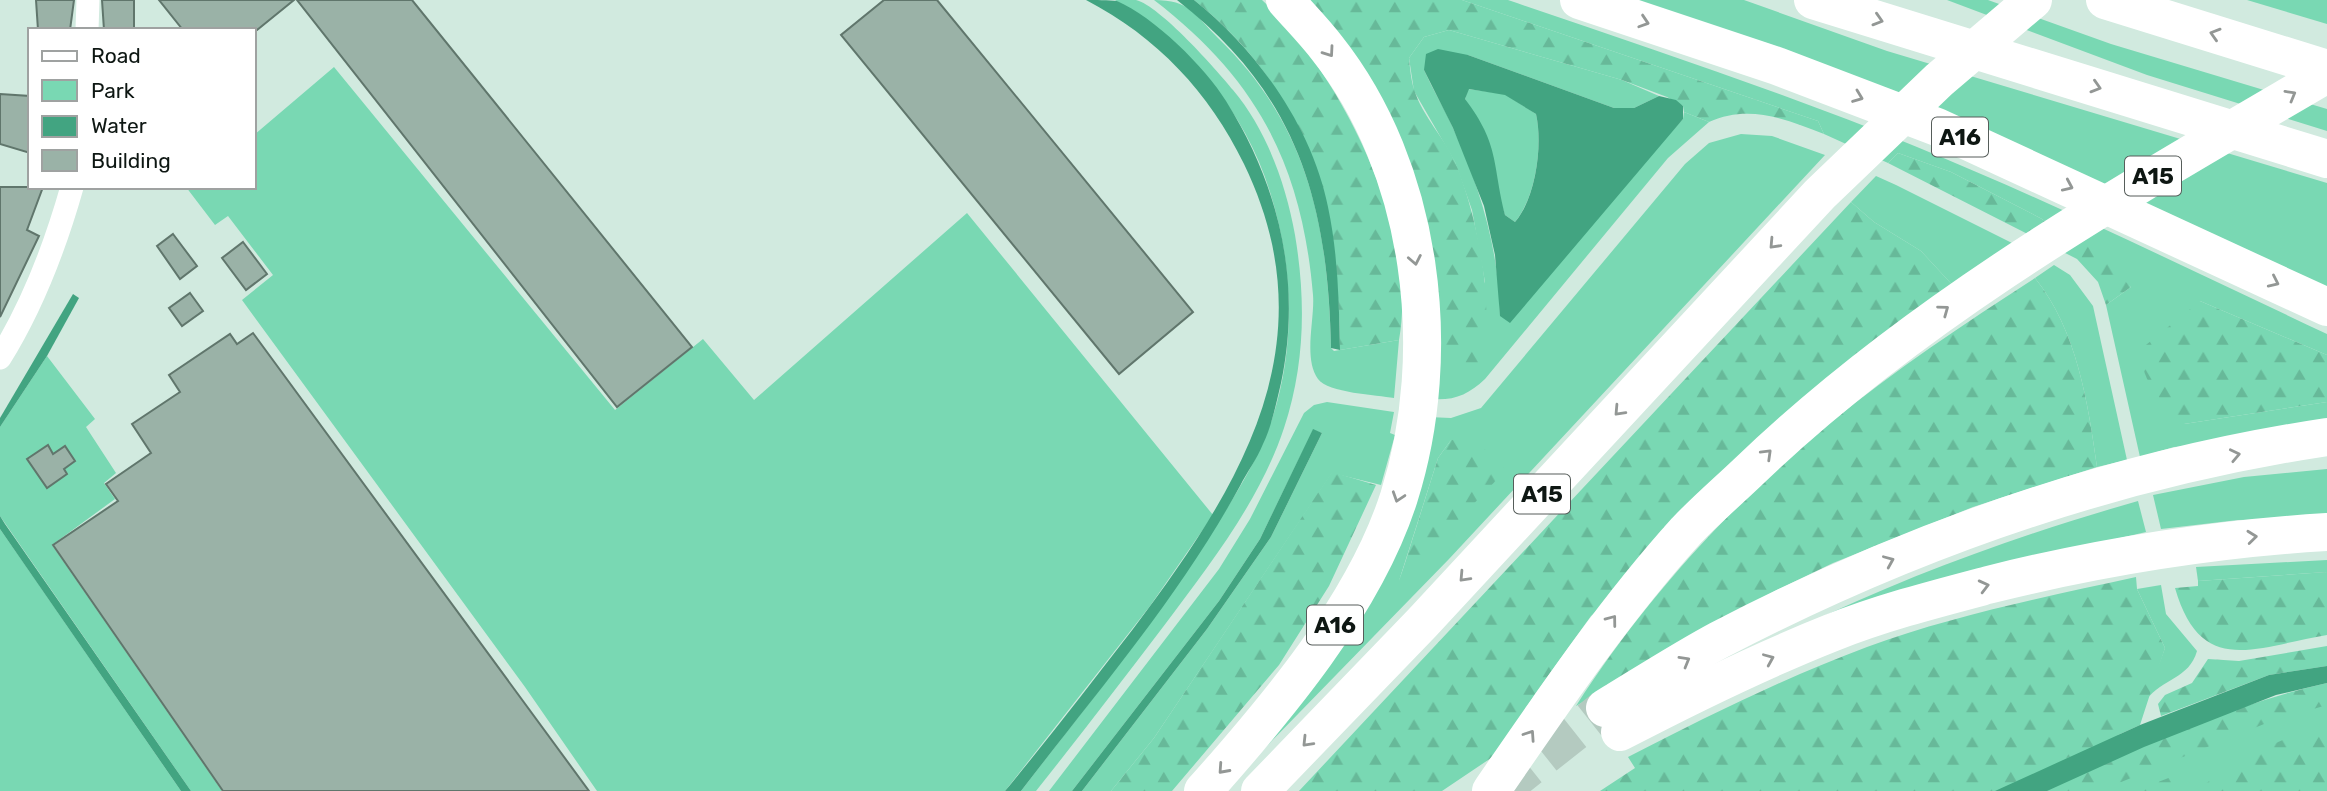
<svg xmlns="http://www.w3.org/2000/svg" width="2327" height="791" font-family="Rubik,sans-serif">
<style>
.green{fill:#79d8b3;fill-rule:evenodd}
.forest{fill:url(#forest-firs)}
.water{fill:#42a481;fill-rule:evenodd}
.building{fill:#9ab2a7;stroke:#60766c;stroke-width:2}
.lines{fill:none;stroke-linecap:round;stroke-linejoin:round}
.highway-tunnel{stroke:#b4cac0;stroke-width:38;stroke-dasharray:38 19;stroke-linecap:butt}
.street{stroke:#fff;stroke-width:23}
.highway{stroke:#fff;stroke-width:38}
.oneway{stroke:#939795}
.labels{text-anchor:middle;stroke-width:7;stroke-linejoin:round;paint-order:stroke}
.shield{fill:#fff;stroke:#565d5a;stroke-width:2}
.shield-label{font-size:23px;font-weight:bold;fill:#0e1713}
</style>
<defs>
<pattern id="forest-firs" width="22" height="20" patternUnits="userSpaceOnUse" patternTransform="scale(1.75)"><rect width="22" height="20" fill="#79d8b3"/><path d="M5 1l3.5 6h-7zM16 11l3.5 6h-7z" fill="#67b999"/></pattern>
</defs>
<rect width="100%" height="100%" fill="#d1eadf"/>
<g class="green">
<path d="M1115,0C1121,0 1130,0 1136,0C1160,6 1216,69 1233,90C1266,129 1286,184 1295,235C1306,300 1305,365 1284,428C1260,501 1208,567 1163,627C1121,682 1079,737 1036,791H1021C1086,706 1155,623 1212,532C1235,496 1260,457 1273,416C1296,344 1293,264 1270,192C1245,110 1188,45 1115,0Z"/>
<path d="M1154,0C1190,0 1194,14 1218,38C1309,126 1328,226 1331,348L1334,351L1399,340L1394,398C1377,395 1328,393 1318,379C1303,358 1315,319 1313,295C1302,165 1257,79 1154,0Z"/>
<path d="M1462,0H1508C1645,47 1783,92 1917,147C2056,204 2191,270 2327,334V355L2200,301L2184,424L2327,402V426L2232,443L2174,447L2140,457L2106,305L2131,287L2042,219L1951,172L1898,153L1888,163L1824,134L1818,121Z"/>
<path d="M1622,0H1744L1887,51L2327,183V288Z"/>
<path d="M1947,0H1988L2111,44L2327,109V131L2147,75Z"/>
<path d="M2247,0H2327V24Z"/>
<path d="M1449,30L1622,80L1659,96L1634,108H1614L1468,55L1424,70C1433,90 1444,108 1453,128C1480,187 1499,250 1500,315L1683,119L1684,112L1709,122L1668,158L1485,379C1468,395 1454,401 1430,399L1434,366L1485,282L1472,210L1455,162L1414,91L1409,58L1424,37Z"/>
<path d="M334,67L615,410L703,339L754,400L967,213L1213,515L1150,606L1005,791H597L525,687L242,300L273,275L228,216L215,225L186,187H254V152L257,151L254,135Z"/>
<path d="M1468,89L1505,94L1536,114C1543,144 1536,197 1515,222L1505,215L1465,99Z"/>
<path d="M1741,134L1772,136L1825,155L1449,559L1223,791L1269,734L1428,417L1451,418L1481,408L1685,164L1709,143ZM1451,440L1399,581L1438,458Z"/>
<path d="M1876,176L1896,185L2024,249L1958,291L1921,251L1874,222L1851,202Z"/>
<path d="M2054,265L2070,275L2093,306L2127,460L2097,467C2088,403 2077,330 2035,278Z"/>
<path d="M47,356L95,419L86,427L116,473L104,483L115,499L52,545L222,791H191L0,516V427Z"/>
<path d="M1327,402L1394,412L1390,433L1395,435L1381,485L1332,473L1154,738L1111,791H1082L1207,629L1271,537L1322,433L1313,430L1260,539L1219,601L1072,791H1049L1219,569L1250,519L1304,413L1314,405Z"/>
<path d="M2327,469V518L2238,520L2161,529L2153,495L2244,477Z"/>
<path d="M2138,501L2146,532L2068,550L1799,628C1908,575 2022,534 2138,501Z"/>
<path d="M0,529L23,562L181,791H0Z"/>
<path d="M2327,560V572L2198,581L2196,567Z"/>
<path d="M2161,585L2166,614L2197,651C2189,679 2163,678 2146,700L2165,648L2137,589Z"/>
<path d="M2327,688V791H1867L2323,689Z"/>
</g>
<g class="forest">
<path d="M1194,0H1262C1341,74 1419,230 1399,340L1340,350C1339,211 1308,90 1194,0Z"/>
<path d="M1304,0H1462L1818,121L1824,134C1785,119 1749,104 1709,122L1684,112L1683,106L1667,97L1622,80L1449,30L1424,37L1409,58C1410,68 1411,80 1414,89C1422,116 1445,138 1456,164C1476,213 1500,318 1477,367L1459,370L1434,366V300Z"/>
<path d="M1898,153L1951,172L2042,219L2055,229L2088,242L2131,287L2106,305L2098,282L2077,259L1888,163Z"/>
<path d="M1851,202L1874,222L1921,251L1958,291L1591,616L1535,694L1497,754L1442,791H1299Z"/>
<path d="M2035,278C2077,330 2088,403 2097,467L1973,507L1833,563L1775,591L1576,706C1644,600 1733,502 1831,422C1895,370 1965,323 2035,278Z"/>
<path d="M2200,301L2327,355V402L2184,424C2163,404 2139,380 2141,349Z"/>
<path d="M1469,439L1502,461L1505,471L1399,582L1438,458L1451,440Z"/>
<path d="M1332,472L1376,485L1329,586L1279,665L1172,791H1111L1154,738Z"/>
<path d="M2327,572V635C2255,647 2201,678 2175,588L2198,586V581Z"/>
<path d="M2136,577L2137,589L2165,648L2140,725L1995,791H1600L1635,768L1628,757C1706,717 1784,678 1867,647C1954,615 2045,597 2136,577Z"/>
<path d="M2327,646V666L2269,675L2161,716L2158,704L2165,695L2192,683L2208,659L2239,661Z"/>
<path d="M2327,683V705L2269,722L2099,791H2047C2138,749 2229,705 2327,683Z"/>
<path d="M2315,728L2327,734V791H2195C2231,765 2272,741 2315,728Z"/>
<path d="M2207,763L2164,791H2135Z"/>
</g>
<g class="water">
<path d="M1086,0C1095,0 1109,0 1117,1C1154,17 1205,67 1226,101C1280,187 1302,283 1281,383C1276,404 1272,425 1263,444C1257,459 1247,472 1240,486C1180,596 1097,692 1021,791H1005C1049,738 1091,683 1133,629C1240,487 1331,344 1244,164C1209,92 1157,37 1086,0Z"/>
<path d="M1177,0H1194C1257,50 1312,127 1328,207C1338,254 1339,302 1340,350L1331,348C1328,201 1297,93 1177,0Z"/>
<path d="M1438,49L1468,55L1614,108H1634L1659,96L1676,100L1683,106V119L1510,323L1500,316L1495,255L1484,206L1453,128L1424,70L1426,54ZM1469,89L1505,95L1536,114C1543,144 1536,198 1515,222L1505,215C1492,164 1500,145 1465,99Z"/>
<path d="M73,294L79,298L47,356L0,427V418Z"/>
<path d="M1313,429L1322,433L1271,537L1207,629L1082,791H1072L1219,601L1260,539Z"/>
<path d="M0,516L5,524L191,791H181L0,529Z"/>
<path d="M2327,666V683L2276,695L2144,747L2047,791H1995L2140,725L2269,675Z"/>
</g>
<g class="building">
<path d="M36,0H74L70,30H38Z"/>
<path d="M102,0H134V30H104Z"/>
<path d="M159,0H294L257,30H183Z"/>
<path d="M297,0H412L692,347L617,407Z"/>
<path d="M884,0H937L1193,312L1119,374L841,35Z"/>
<path d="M0,94L30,96V153L0,144Z"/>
<path d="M0,187H43L27,230L39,236L0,317Z"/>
<path d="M173,234L197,266L180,279L157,246Z"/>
<path d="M243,242L267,274L246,290L222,258Z"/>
<path d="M190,293L203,311L182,326L169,308Z"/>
<path d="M253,333L589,791H223L53,545L118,501L106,484L151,453L132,424L180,392L169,375L230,334L237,344Z"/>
<path d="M48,445L53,454L65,446L75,461L64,469L67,474L47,488L27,459Z"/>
</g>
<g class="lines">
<path class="highway-tunnel" d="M1500,791L1605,708"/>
<g class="street">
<path d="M87,30L88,0"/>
<path d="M0,358C33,305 55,247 72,187"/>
</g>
<g class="highway">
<path d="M1579,0L1777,66L1937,127L2327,307"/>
<path d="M1813,0L2327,159"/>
<path d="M2105,0L2327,69"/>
<path d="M1605,708C1643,685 1680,661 1719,640C1909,541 2115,469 2327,437"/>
<path d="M1620,732C1689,696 1758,662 1831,633C1881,613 1935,599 1988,585C2100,557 2211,539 2327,532"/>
<path d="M1203,791C1277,708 1365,604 1399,497C1445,352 1423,169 1327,48C1314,31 1299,16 1285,0"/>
<path d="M1260,791L1422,623L1820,194L1939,80L2033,0"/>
<path d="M1491,791C1553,701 1613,612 1686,531C1705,511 1727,492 1747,473C1917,309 2124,193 2327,74"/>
</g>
</g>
<defs><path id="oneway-chevron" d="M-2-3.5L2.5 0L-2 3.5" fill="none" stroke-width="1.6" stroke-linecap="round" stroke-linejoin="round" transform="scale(1.75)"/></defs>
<g class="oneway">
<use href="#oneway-chevron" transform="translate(1878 20) rotate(17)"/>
<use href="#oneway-chevron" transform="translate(1644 22) rotate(18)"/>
<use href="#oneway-chevron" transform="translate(2215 34) rotate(-163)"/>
<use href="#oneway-chevron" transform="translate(1329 52) rotate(55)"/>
<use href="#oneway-chevron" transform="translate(2096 87) rotate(17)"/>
<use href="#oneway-chevron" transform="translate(2291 95) rotate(-30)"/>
<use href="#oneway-chevron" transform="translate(1858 97) rotate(21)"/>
<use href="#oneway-chevron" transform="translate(2068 186) rotate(24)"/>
<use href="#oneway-chevron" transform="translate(1774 244) rotate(133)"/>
<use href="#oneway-chevron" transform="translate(1415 260) rotate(79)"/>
<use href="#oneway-chevron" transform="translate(2274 282) rotate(25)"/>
<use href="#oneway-chevron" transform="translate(1944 310) rotate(-36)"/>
<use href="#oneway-chevron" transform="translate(1619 411) rotate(133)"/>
<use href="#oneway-chevron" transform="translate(1767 454) rotate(-44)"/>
<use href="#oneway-chevron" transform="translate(2235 455) rotate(-12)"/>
<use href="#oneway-chevron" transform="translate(1398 497) rotate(108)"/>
<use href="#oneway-chevron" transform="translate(2252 537) rotate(-6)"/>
<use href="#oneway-chevron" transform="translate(1889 561) rotate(-23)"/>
<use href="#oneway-chevron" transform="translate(1464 577) rotate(133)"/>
<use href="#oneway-chevron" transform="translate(1984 586) rotate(-14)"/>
<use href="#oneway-chevron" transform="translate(1612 620) rotate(-53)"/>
<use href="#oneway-chevron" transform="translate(1769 659) rotate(-23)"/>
<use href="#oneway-chevron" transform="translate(1685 661) rotate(-30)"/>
<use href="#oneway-chevron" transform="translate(1530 735) rotate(-56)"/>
<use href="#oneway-chevron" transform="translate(1307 742) rotate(134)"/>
<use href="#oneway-chevron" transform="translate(1223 769) rotate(132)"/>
</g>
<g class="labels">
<g class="shield">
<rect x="1932" y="117.5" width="56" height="39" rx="5"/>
<rect x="2125" y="156.5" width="56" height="39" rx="5"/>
<rect x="1514" y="474.5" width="56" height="39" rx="5"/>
<rect x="1307" y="605.5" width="56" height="39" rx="5"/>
</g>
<g class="shield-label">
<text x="1960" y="145">A16</text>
<text x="2153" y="184">A15</text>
<text x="1542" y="502">A15</text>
<text x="1335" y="633">A16</text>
</g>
</g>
<rect x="28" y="28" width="228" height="161" fill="#ffffff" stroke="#9fa2a1" stroke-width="2"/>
<rect x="42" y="51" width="35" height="10" fill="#ffffff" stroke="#9fa2a1" stroke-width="2"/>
<text x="91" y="63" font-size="21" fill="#0e1713">Road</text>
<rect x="42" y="80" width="35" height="21" fill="#79d8b3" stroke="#9fa2a1" stroke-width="2"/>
<text x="91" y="98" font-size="21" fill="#0e1713">Park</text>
<rect x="42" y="116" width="35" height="21" fill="#42a481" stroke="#9fa2a1" stroke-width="2"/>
<text x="91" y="133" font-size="21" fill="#0e1713">Water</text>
<rect x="42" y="150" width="35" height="21" fill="#9ab2a7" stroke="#9fa2a1" stroke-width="2"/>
<text x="91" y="168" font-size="21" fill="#0e1713">Building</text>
</svg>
